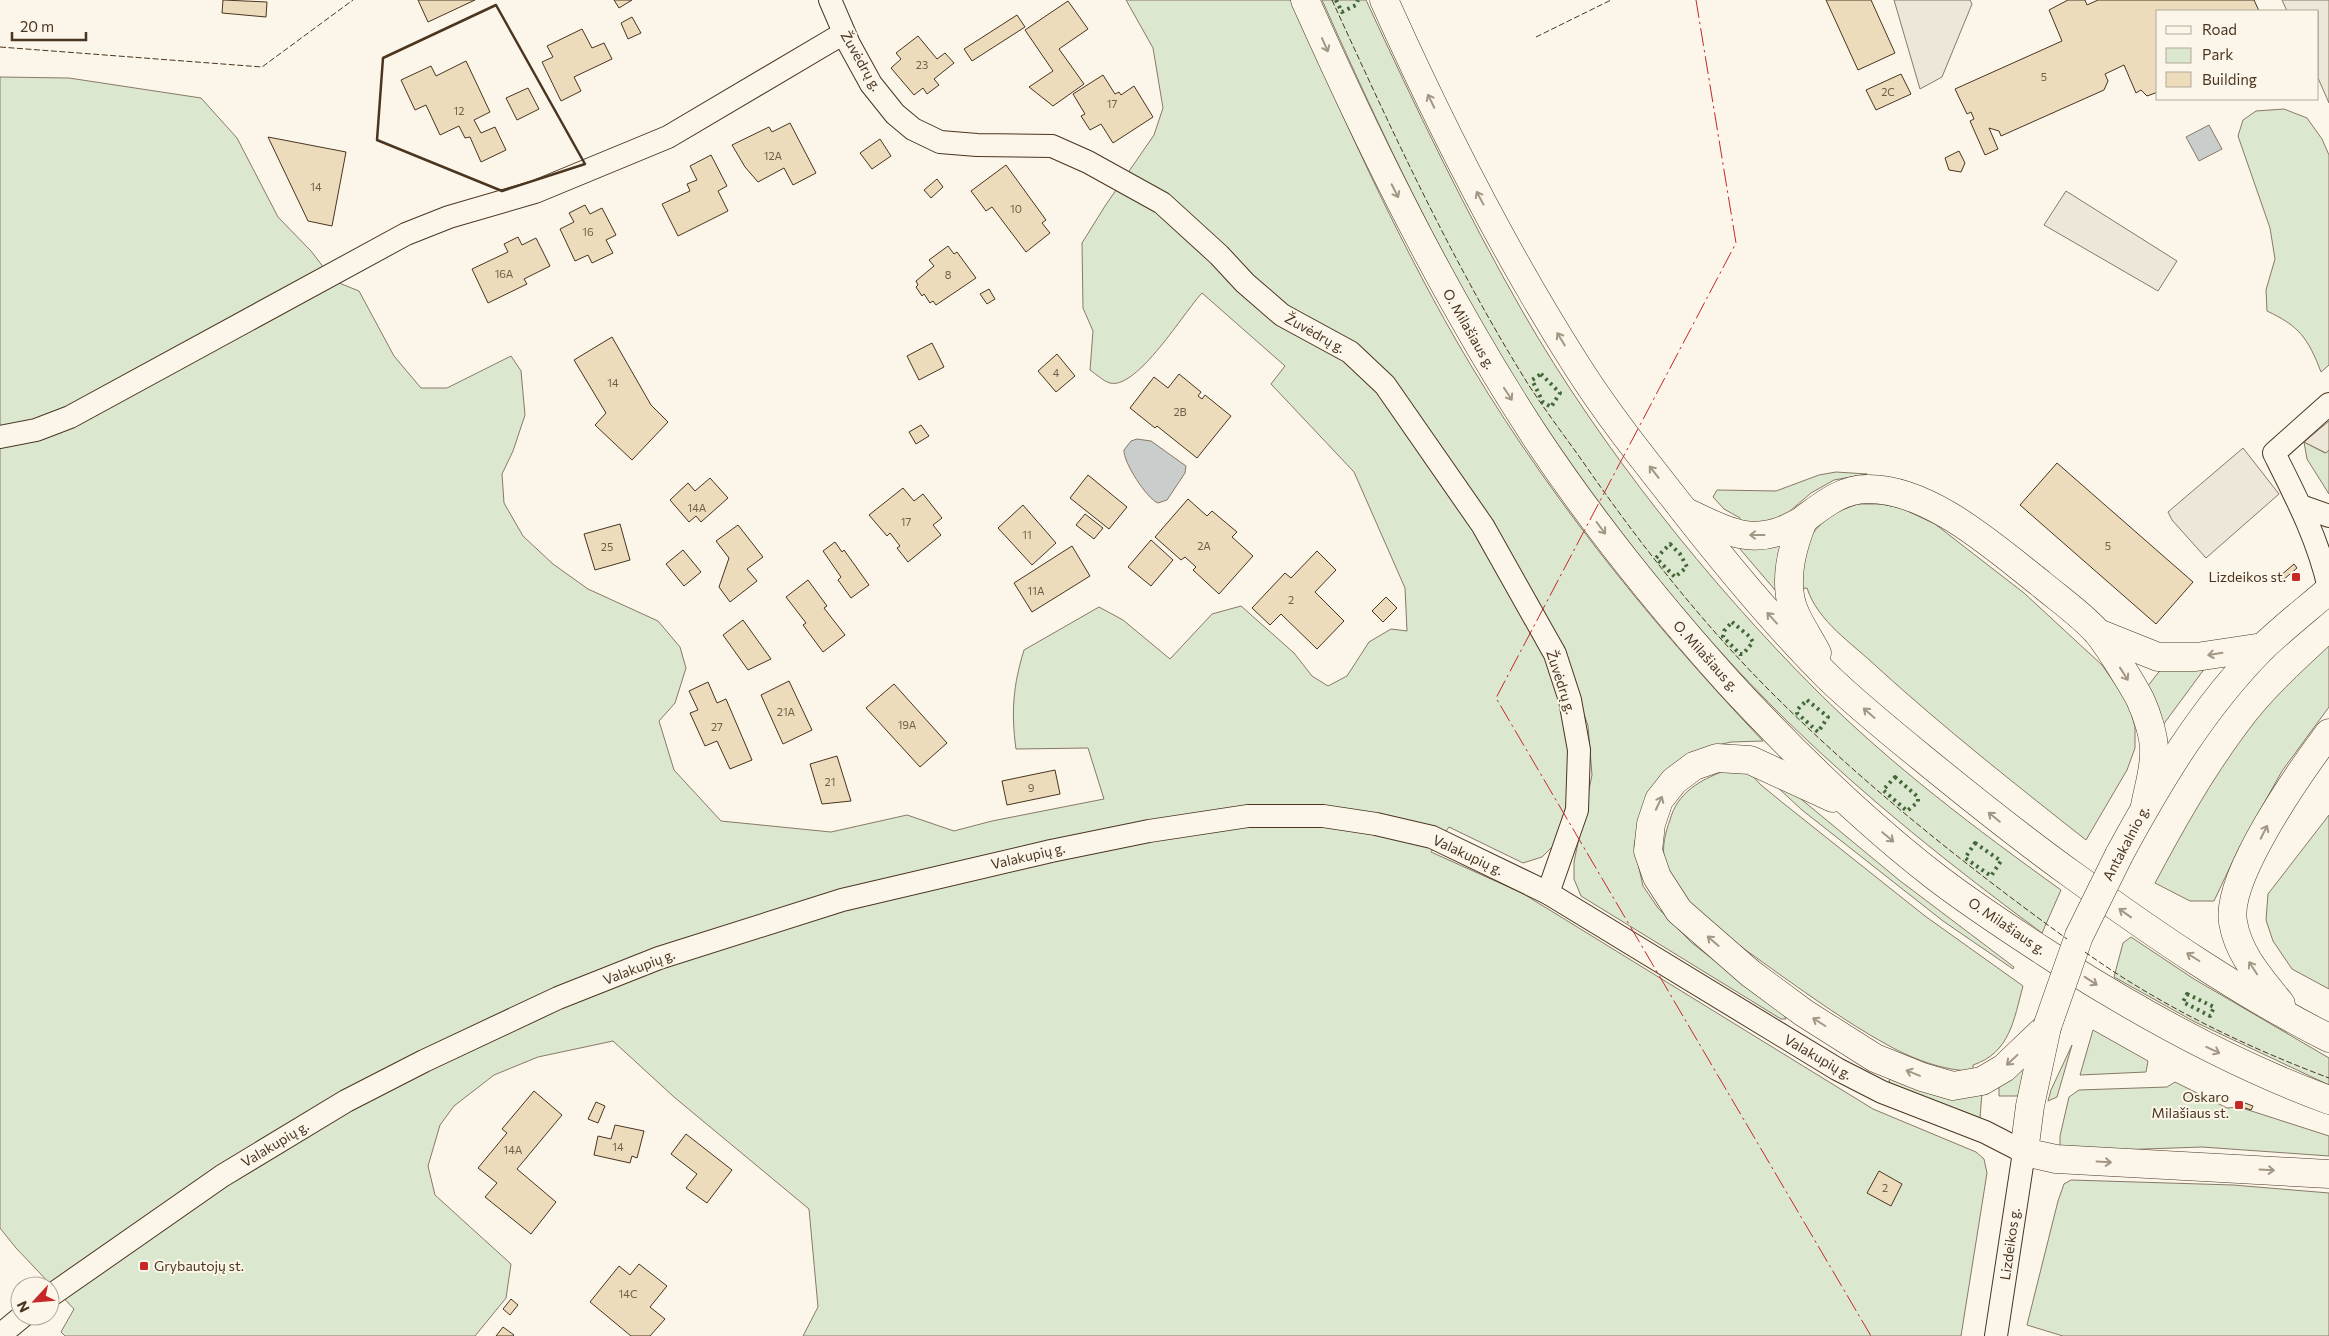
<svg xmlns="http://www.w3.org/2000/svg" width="2329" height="1336" font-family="Commissioner,sans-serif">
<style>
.green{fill:#dce7d0;stroke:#887966}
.parking{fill:#ede7d9;stroke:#887966}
.water{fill:#c9cecd;stroke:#887966}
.building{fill:#ecdcbc;stroke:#4a3520}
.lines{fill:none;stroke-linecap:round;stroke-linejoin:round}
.minor-casing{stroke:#4a3520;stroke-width:24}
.primary-casing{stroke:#4a3520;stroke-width:29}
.minor{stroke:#fbf6e9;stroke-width:22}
.primary{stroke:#fbf6e9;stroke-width:28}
.primary-bridge-casing{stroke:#4a3520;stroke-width:29;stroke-linecap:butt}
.primary-bridge{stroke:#fbf6e9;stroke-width:28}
.hedge{stroke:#436837;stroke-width:4;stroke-dasharray:2.5 4;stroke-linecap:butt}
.fence{stroke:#4a3520;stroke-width:1;stroke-dasharray:6 2.5;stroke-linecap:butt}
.wall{stroke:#4a3520;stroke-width:2.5}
.power{stroke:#c62828;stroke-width:1;stroke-dasharray:18 4 2.5 4;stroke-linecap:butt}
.oneway{stroke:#a29684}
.poi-dot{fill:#c62828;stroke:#fbf6e9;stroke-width:2}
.labels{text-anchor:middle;stroke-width:4;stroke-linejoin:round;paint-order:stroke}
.number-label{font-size:11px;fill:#725f47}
.street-label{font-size:14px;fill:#4a3520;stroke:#fbf6e9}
.poi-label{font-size:14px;fill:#4a3520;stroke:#fbf6e9;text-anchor:end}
</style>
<rect width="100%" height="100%" fill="#fbf6e9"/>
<g class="green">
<path d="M1126,0H1291C1342,115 1393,230 1456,340C1540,486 1647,619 1763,741L1731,742L1701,749L1640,816L1634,846L1643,886L1658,908L1692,943L1784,1015L1786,1019H1781L1581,896L1574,879V862L1592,775L1588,726L1571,675L1564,646L1545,655L1567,713L1571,810L1555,844L1542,857L1523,863L1449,827L1431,852L1522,893L1873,1109L1976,1152L1984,1159L1987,1173L1961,1336H803L818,1307L809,1209L674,1097L613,1041L538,1057L494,1075L454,1106L440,1125L428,1166L435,1195L511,1264L506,1298L475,1336H65L61,1332L74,1309L16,1248L0,1228V77L69,78L201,98L237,138L278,217L311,251L334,281L359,291L394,356L421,388H447L511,356L521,371L525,415L513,451L502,474L504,503L523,536L553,564L588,589L658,621L680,647L686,668L675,703L659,721L674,770L721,821L831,832L907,815L954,831L992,821L1104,799L1088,748L1016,749C1011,712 1013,686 1024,650L1099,607L1123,620L1170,659L1212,614L1241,606L1294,653L1312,676L1328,686L1347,676L1369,642L1391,629L1407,631L1405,588L1354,472L1271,384L1285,366L1202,293C1184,312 1137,390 1110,383C1103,381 1096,374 1090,370L1093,331L1083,308L1082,243L1105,206L1154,135L1163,108L1153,48Z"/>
<path d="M1322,0H1366C1415,106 1466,213 1524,314C1600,446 1708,582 1816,690C1891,765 1976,829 2061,890L2042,933C1954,868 1867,799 1788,722C1683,619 1591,499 1512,375C1497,352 1484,326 1470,302C1415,204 1368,103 1322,0Z"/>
<path d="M2284,109L2307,118L2322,139L2329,155V365L2321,372C2308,338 2299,326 2267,311L2266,290L2275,259L2270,228L2238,136L2243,120L2256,111Z"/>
<path d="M2304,442L2325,453L2329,450V494L2307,459Z"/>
<path d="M1836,472L1867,474L1834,480L1811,493L1777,522L1738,524L1740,518L1724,509L1713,497L1717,490L1776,491L1819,475Z"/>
<path d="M1858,504H1881L1901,508L1935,524L2024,593L2102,665L2129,704L2135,727V748L2127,770L2086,840C2015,784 1944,728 1877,667C1852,643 1818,622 1807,588L1798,589C1799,544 1814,518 1858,504Z"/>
<path d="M1783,539L1779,588L1775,590L1740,549L1743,545Z"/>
<path d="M2329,646V707L2282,771L2239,848L2214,901H2190L2155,883C2183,831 2211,780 2247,732C2270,700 2300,673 2329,646Z"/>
<path d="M2208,664L2160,729L2147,687L2162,668Z"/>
<path d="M1724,771H1748L1761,785L1783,803L1925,916L2023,986C2014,1019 2010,1053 1973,1065V1071C1943,1071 1910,1058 1884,1043C1848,1023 1813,998 1779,974C1740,945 1681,910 1665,861C1661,848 1666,831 1670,820C1677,793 1700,780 1724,771Z"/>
<path d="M1761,772L1778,780L1899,880L2014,967L2013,969L1943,921L1802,810Z"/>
<path d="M2329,815V989L2292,969L2273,941L2266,920L2268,894Z"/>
<path d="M2131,937L2194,979L2329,1058V1085L2195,1022L2114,977L2123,943Z"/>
<path d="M2093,1030L2148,1061L2146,1072L2080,1075Z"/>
<path d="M2072,1045L2057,1097L2048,1101L2051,1090Z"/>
<path d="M2025,1065L2020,1096H1999V1086Z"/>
<path d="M1891,1079L1982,1093L1980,1118L1890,1084L1889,1080Z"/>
<path d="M2175,1082L2227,1108L2239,1107L2329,1136V1156L2202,1147L2060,1152V1136L2069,1097L2079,1090L2167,1087Z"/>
<path d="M2071,1180L2233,1185L2329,1193V1336H2063L2027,1325L2058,1201L2064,1184Z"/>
</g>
<g class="parking">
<path d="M1894,0H1970L1972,4L1942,77L1920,89Z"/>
<path d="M2282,0H2329V103L2318,78V11H2287Z"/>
<path d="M2066,191L2177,261L2158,291L2044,225Z"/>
<path d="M2329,421V450L2326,453L2304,442Z"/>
<path d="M2243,448L2279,494L2206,558L2172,520L2168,512Z"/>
</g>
<g class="water">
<path d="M2209,125L2222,149L2199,161L2186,137Z"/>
<path d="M1137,439L1151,441L1186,466L1185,473L1167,500L1158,503C1147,499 1123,462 1124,450L1131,441Z"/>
</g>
<g class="building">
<path d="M223,0L267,2L266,17L222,13Z"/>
<path d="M418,0H475L428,22Z"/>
<path d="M614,0H632L619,8Z"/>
<path d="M1826,0H1871L1895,53L1858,70Z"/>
<path d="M2068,0H2085L2087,5L2098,0H2254L2259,11H2158V92L2147,96L2141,90L2136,93L2124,65L2105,74L2108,81L2104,90L2001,136L1999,131L1989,128L1998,149L1985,155L1970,121L1974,119L1971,112L1967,114L1955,89L2062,41L2049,10Z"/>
<path d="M1068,1L1088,29L1059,49L1084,84L1053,106L1029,87L1053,71L1025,30Z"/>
<path d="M1017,15L1025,27L972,61L964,49Z"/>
<path d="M632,17L641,33L628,39L621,23Z"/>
<path d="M582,29L592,48L604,43L612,59L574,77L581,91L561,101L542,62L553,57L547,46Z"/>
<path d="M918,36L937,59L945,53L954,63L934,79L939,85L927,94L923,88L914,95L891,68L901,59L896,53Z"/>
<path d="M466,61L490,112L474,120L481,133L495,127L506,150L481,162L470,137L465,138L459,126L440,135L426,105L415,110L401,80L431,66L436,76Z"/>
<path d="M1901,74L1911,94L1876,110L1866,90Z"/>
<path d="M1103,75L1115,94L1119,92L1121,95L1134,86L1153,117L1113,143L1101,124L1090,130L1081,116L1085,114L1073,94Z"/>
<path d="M528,88L539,109L517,120L506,98Z"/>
<path d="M790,123L816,173L793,185L784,168L758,182L745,167L732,145L769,127L772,132Z"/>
<path d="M268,137L346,152L332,226L308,221Z"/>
<path d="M880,139L891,156L872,169L860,153Z"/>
<path d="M1959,151L1965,163L1961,172L1949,170L1945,158Z"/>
<path d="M711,155L727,186L718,191L728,211L678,236L662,204L690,191L687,184L697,180L690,166Z"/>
<path d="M1006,165L1046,220L1042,223L1050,233L1026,252L992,207L986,211L971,191Z"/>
<path d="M937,179L943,187L931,198L924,190Z"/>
<path d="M585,205L590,214L602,208L616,235L606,240L613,253L592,263L588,255L575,261L560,229L574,222L569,213Z"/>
<path d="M518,237L522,245L536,238L550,266L524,279L527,284L488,303L472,269L508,252L504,244Z"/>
<path d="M948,246L954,254L957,252L976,278L936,305L933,301L930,303L924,294L922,296L916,287L918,285L916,281L934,266L929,260Z"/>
<path d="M989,289L995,299L987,304L980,294Z"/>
<path d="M612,337L651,405L668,422L632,460L595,425L606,413L574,360Z"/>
<path d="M932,343L944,367L919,380L907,356Z"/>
<path d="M1057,354L1075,376L1056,392L1038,371Z"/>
<path d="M1179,374L1201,392L1198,396L1202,399L1205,395L1231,416L1197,458L1157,426L1155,428L1130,408L1154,377L1168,388Z"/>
<path d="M921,425L929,436L916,444L909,432Z"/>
<path d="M2057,463L2193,582L2156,624L2020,505Z"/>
<path d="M1088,475L1127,507L1109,529L1070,498Z"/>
<path d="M710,478L728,498L701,522L696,516L689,522L670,500L688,483L695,491Z"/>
<path d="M903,488L914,501L923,494L942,518L933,525L941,535L908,562L897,548L900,546L890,533L887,536L869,515Z"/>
<path d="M1188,499L1207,516L1212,511L1237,532L1232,537L1253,556L1219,594L1193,570L1196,567L1185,557L1181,560L1155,537Z"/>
<path d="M1023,505L1056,543L1032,565L998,528Z"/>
<path d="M1085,514L1103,528L1094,539L1076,525Z"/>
<path d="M620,524L630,560L595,570L584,534Z"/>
<path d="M738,525L763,557L747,569L757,581L730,602L719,587L729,558L716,541Z"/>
<path d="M1151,540L1173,560L1151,586L1128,567Z"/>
<path d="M835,542L842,552L844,550L869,585L851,598L838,580L841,577L823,551Z"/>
<path d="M1072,546L1090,576L1032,612L1014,583Z"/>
<path d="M683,550L701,572L684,586L666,564Z"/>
<path d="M1317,551L1336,570L1315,592L1344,621L1317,649L1281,614L1270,625L1252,608L1285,573L1291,578Z"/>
<path d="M2294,564L2297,568L2283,580L2280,576Z"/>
<path d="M808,580L827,606L824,608L845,635L823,652L803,625L806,623L786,597Z"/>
<path d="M1386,597L1397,608L1383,622L1372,611Z"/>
<path d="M743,620L771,659L748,670L723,635Z"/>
<path d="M789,681L812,730L783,744L761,695Z"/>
<path d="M708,682L717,703L726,699L752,760L730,769L717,741L705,746L690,713L698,710L689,691Z"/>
<path d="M894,684L947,743L920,767L866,708Z"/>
<path d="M837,756L851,801L822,804L810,764Z"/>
<path d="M1055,770L1060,794L1007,805L1002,781Z"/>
<path d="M534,1091L562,1115L517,1169L556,1202L531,1234L485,1197L497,1183L478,1168L507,1133L502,1129Z"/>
<path d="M2237,1100L2253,1106L2251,1110L2236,1105Z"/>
<path d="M596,1102L605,1106L598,1123L588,1119Z"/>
<path d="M615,1125L644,1131L637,1158L632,1156L630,1163L594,1155L598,1136L611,1139Z"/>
<path d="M686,1134L732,1170L707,1203L686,1188L697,1174L671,1154Z"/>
<path d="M1879,1171L1902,1184L1891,1206L1867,1193Z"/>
<path d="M639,1264L667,1286L650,1307L665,1319L650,1336H631L590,1302L619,1266L630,1275Z"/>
<path d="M511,1299L518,1305L510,1315L503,1309Z"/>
<path d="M503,1327L514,1335L513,1336H496Z"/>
</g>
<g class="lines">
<g class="minor-casing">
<g id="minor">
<path d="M830,0L849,44L871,84L895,114L913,129L940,142L977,145L1052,146L1088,162L1162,203L1219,255L1245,283L1282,315L1350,352L1385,385L1483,526L1555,654L1570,700L1579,750L1577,810L1548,893"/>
<path d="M2329,404L2274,453C2296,497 2318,539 2329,588"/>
<path d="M0,437L36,430L70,417L406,234L449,217L535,192L668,137L844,33"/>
<path d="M2301,506L2329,516"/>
<path d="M50,1296L222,1176L346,1101L424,1061L558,998L659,958L842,900L1051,851L1149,831L1248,816H1323L1376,824L1432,837L1548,893L1837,1069L1882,1092L1985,1132L2024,1152L1996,1336"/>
<path d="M0,1335L23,1316"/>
</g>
</g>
<g class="primary-casing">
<g id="primary">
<path d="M1305,0C1373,152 1446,300 1537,439C1594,525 1660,606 1729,683C1792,751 1859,817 1932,874C1973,906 2017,934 2060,962C2145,1016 2234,1065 2329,1100"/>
<path d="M1384,0C1440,125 1502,248 1575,363C1607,414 1645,461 1682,508C1728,567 1775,624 1828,677C1857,705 1889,731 1921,757C1971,798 2021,838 2074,876C2154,934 2241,994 2329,1038"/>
<path d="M1688,513C1723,529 1749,546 1788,528C1793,525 1800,523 1804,519C1823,505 1842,489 1867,489C1929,488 1994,547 2040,583C2059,599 2081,614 2097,632C2108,645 2132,684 2140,699C2147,714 2155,738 2154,754C2154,771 2148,789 2145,806"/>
<path d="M1803,521C1793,545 1786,570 1790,596C1793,616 1808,635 1817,653"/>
<path d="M2098,633L2158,657H2196L2263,647"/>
<path d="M1833,798L1750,760L1717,758L1694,766L1674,781L1659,800L1651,824L1648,851L1657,877L1679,911L1750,973L1804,1013L1875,1058L1922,1077L1953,1086L1982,1081L2004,1068L2047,1027"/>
<path d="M2119,855C2159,781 2203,707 2263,647C2284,627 2307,609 2329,590"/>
<path d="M2281,1004C2261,979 2238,954 2233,922C2225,877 2302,769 2329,733"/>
<path d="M2047,1027L2030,1106L2024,1152L2056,1159L2329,1174"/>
</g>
</g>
<use href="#minor" class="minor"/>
<use href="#primary" class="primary"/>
<g class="primary-bridge-casing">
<path id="primary-bridge" d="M2047,1027L2079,936L2119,855"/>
</g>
<use href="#primary-bridge" class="primary-bridge"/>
<g class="hedge">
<path d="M1336,0L1342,12L1356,5L1358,0"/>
<path d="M1541,374L1560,393L1551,407L1543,402L1532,380Z"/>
<path d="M1670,544L1680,554L1687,567L1675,577L1656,558Z"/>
<path d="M1732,622L1750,637L1753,642L1743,654H1740L1723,637L1724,631Z"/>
<path d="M1807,700L1828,717L1818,732L1797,713V710Z"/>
<path d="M1895,777L1918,797V802L1907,811L1883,790Z"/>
<path d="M1975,843L2001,861L1991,876L1965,858Z"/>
<path d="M2187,994L2214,1007L2210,1016L2183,1002Z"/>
</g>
<g class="fence">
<path d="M1332,0C1392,131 1452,262 1528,384C1545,410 1563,434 1581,459C1639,543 1704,626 1777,698C1867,787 1965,865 2067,939"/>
<path d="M1536,37L1611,0"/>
<path d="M0,47L262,67L353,0"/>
<path d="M2085,952C2159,1005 2244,1046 2329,1078"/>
</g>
<path class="wall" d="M496,5L585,164L502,191L377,140L383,58Z"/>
<path class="power" d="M1696,0L1736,243L1496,698L1871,1336"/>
</g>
<defs><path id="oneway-shaft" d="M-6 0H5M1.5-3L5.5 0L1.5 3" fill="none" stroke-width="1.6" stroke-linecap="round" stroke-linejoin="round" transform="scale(1.25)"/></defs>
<g class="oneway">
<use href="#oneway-shaft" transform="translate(1325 45) rotate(66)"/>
<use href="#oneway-shaft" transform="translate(1431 101) rotate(-116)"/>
<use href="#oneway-shaft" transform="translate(1395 191) rotate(63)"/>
<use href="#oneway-shaft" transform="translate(1480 198) rotate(-118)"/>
<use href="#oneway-shaft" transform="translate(1561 339) rotate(-121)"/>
<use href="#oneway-shaft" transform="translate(1508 394) rotate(57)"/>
<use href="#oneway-shaft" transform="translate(1654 472) rotate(-128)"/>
<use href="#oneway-shaft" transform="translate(1601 528) rotate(53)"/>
<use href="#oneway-shaft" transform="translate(1757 535) rotate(180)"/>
<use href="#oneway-shaft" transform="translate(1772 618) rotate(-132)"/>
<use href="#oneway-shaft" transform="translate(2215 654) rotate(171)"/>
<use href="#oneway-shaft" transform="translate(2124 674) rotate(58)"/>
<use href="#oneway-shaft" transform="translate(1869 713) rotate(-139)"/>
<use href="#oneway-shaft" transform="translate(1659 803) rotate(-65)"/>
<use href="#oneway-shaft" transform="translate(1994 817) rotate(-141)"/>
<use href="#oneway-shaft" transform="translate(2264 832) rotate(-63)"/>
<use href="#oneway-shaft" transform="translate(1888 837) rotate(40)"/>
<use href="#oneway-shaft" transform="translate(2125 913) rotate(-144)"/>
<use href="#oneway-shaft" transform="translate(1713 941) rotate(-139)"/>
<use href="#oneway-shaft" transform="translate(2193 957) rotate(-148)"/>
<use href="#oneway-shaft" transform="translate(2253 968) rotate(-123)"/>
<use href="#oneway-shaft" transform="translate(2091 981) rotate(33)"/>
<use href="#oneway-shaft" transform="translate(1819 1022) rotate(-148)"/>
<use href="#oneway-shaft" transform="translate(2213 1050) rotate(25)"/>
<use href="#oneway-shaft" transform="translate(2012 1060) rotate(137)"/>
<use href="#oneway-shaft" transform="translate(1913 1073) rotate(-158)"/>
<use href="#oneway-shaft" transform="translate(2104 1162) rotate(3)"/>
<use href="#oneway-shaft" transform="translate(2267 1170) rotate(3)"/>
</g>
<g class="poi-dot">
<rect x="2291" y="572" width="10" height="10" rx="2.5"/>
<rect x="2234" y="1100" width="10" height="10" rx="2.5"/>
<rect x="139" y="1261" width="10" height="10" rx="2.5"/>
</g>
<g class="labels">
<g class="number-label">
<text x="922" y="69">23</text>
<text x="2044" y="81">5</text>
<text x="1888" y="96">2C</text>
<text x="1112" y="108">17</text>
<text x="459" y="115">12</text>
<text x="773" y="160">12A</text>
<text x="316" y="191">14</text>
<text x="1016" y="213">10</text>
<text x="588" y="236">16</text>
<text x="504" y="278">16A</text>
<text x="948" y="279">8</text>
<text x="1056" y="377">4</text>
<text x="613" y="387">14</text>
<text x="1180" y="416">2B</text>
<text x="697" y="512">14A</text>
<text x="906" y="526">17</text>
<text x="1027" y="539">11</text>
<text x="1204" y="550">2A</text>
<text x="2108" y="550">5</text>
<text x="607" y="551">25</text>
<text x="1036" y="595">11A</text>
<text x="1291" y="604">2</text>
<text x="786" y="716">21A</text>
<text x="907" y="729">19A</text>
<text x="717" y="731">27</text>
<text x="830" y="786">21</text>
<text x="1031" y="792">9</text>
<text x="618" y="1151">14</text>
<text x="513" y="1154">14A</text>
<text x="1885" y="1192">2</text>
<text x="628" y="1298">14C</text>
</g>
<g class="street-label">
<text transform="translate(861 61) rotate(60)" y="5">Žuvėdrų g.</text>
<text transform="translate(1469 329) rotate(60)" y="5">O. Milašiaus g.</text>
<text transform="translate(1315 333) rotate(29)" y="5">Žuvėdrų g.</text>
<text transform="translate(1706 656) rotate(48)" y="5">O. Milašiaus g.</text>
<text transform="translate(1561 682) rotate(72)" y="5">Žuvėdrų g.</text>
<text transform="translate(2126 843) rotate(-62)" y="5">Antakalnio g.</text>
<text transform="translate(1468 855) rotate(25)" y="5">Valakupių g.</text>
<text transform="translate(1028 856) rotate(-13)" y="5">Valakupių g.</text>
<text transform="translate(2007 926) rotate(34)" y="5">O. Milašiaus g.</text>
<text transform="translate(639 967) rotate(-21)" y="5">Valakupių g.</text>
<text transform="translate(1818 1057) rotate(30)" y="5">Valakupių g.</text>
<text transform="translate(275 1144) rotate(-31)" y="5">Valakupių g.</text>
<text transform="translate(2010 1244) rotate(-82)" y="5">Lizdeikos g.</text>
</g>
<g class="poi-label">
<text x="2286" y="582">Lizdeikos st.</text>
<text x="2229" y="1102">Oskaro<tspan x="2229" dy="16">Milašiaus st.</tspan></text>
<text x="154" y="1271" text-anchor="start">Grybautojų st.</text>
</g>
</g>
<rect x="2156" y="10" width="162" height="90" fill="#fbf6e9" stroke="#b4a999"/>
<rect x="2166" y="26" width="25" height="8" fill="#fbf6e9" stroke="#b4a999"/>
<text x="2202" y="35" font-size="15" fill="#4a3520">Road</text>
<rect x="2166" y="48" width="25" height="15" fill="#dce7d0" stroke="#b4a999"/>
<text x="2202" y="60" font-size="15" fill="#4a3520">Park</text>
<rect x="2166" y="72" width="25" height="15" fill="#ecdcbc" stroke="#b4a999"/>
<text x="2202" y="85" font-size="15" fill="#4a3520">Building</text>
<g transform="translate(35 1301) rotate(244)"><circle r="24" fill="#fbf6e9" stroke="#b4a999"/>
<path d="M0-4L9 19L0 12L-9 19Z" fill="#c62828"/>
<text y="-8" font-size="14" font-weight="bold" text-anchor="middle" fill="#4a3520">N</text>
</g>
<path d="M12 32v8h74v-8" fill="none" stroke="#4a3520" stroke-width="2.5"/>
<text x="20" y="32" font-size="15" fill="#4a3520" stroke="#fbf6e9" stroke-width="4" paint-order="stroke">20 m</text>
</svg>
